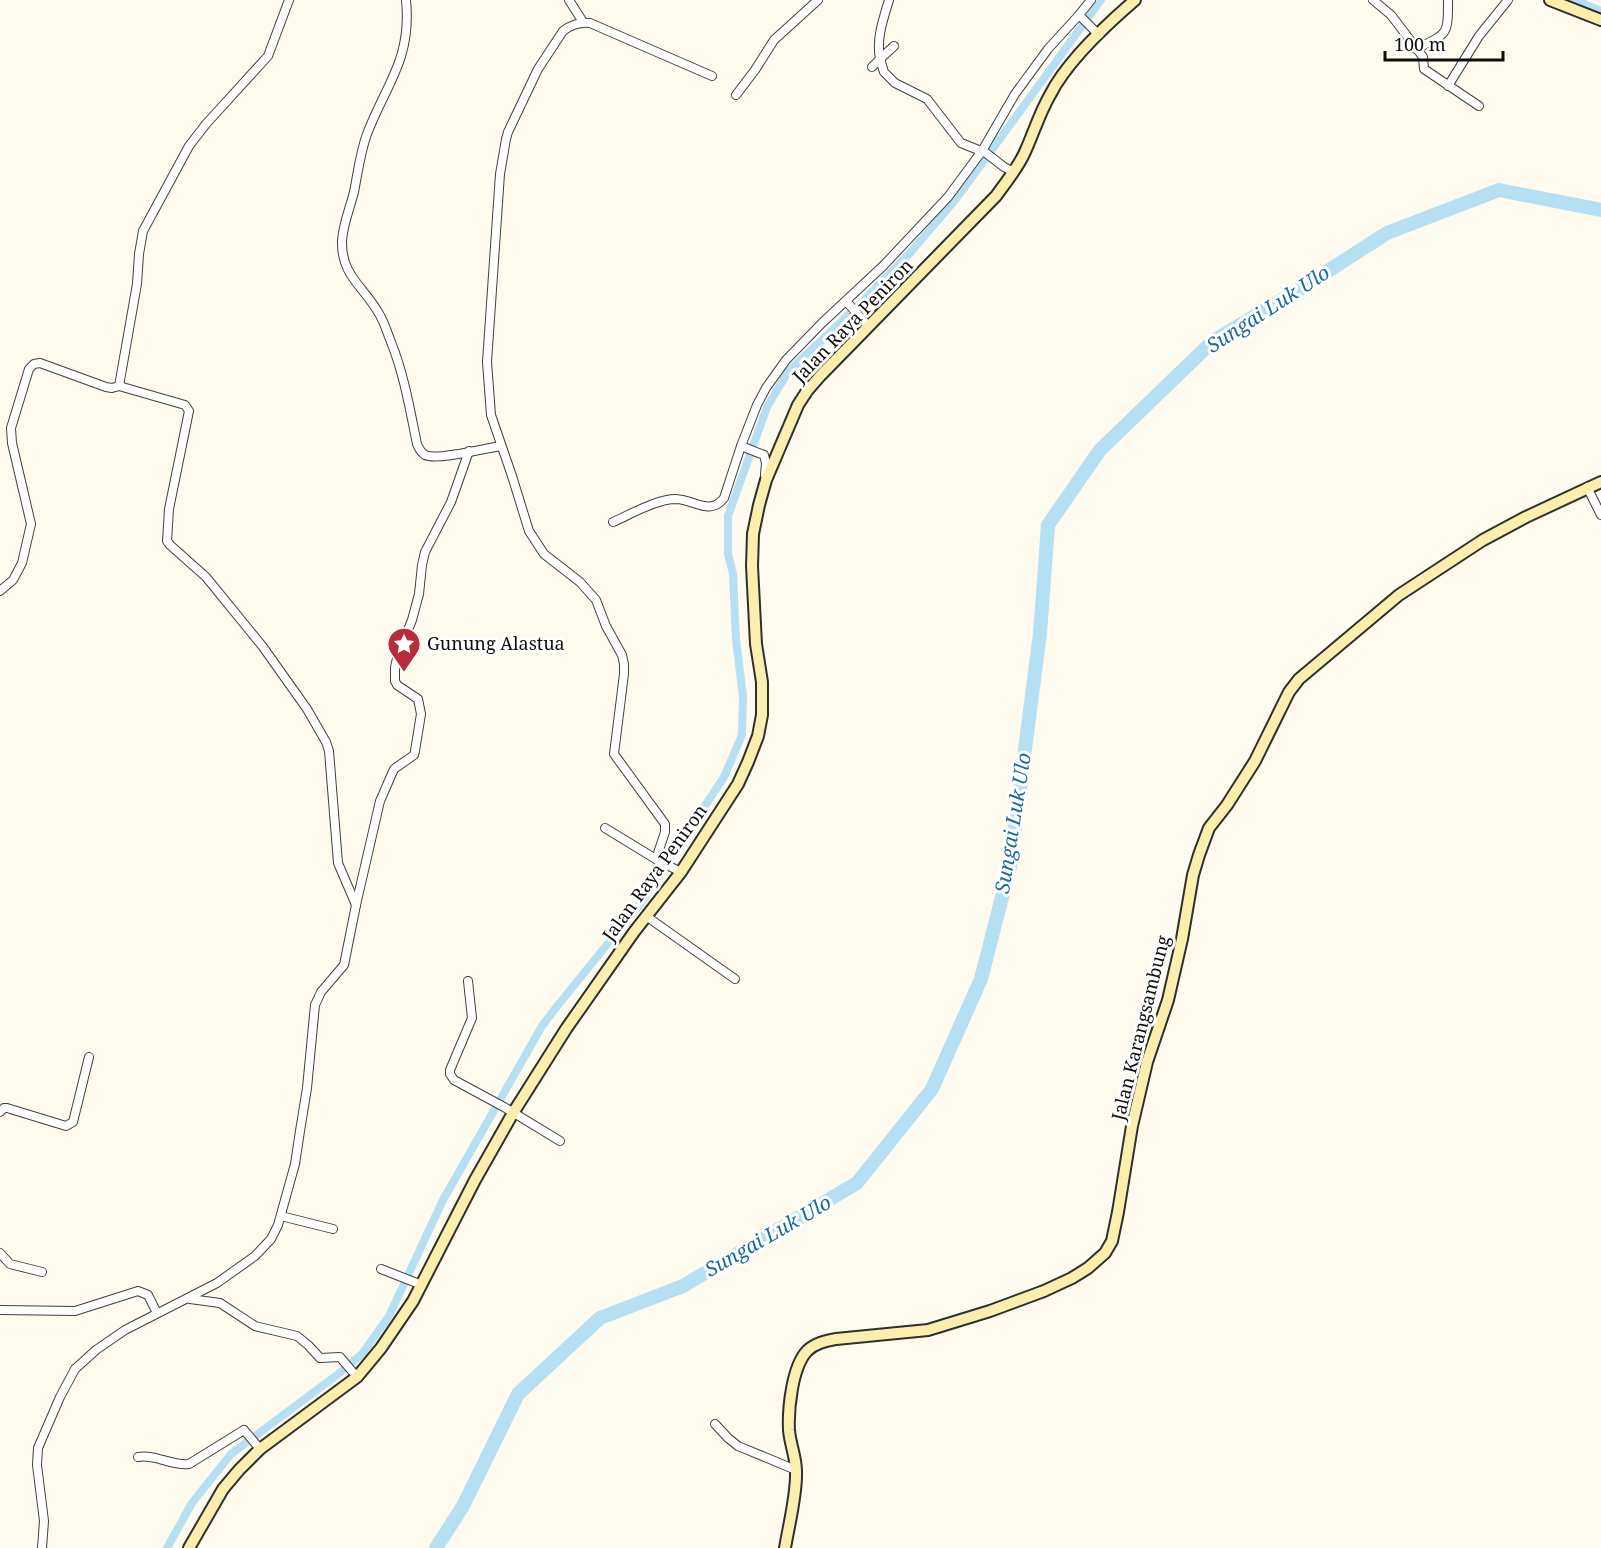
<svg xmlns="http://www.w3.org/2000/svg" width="1601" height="1548" font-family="'Noto Serif',serif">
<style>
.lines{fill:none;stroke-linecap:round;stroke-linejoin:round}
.canal{stroke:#b5e0f4;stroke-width:8}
.river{stroke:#b5e0f4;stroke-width:14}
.street-casing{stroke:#404040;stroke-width:10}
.secondary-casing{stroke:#2f2f2f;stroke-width:14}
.street{stroke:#fff;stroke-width:8}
.secondary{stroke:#fceeac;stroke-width:10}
.labels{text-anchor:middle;stroke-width:6;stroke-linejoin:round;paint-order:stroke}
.street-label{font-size:18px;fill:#0d0d0d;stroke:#fff}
.poi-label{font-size:18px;fill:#0d0d0d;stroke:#fff;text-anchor:start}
.water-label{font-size:20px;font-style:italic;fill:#1b6b9a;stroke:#fff}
</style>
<rect width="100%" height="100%" fill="#fefaee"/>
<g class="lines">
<g class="canal">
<path d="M1575,0L1601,11"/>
<path d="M167,1548L192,1503L231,1454L337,1375L362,1354L389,1316L443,1200L542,1026L558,1005L640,904L724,777L742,735L743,696L736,640L733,574L728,554V516L767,407L788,372L859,305L910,253L956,199L1101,0"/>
</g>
<path class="river" d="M436,1548L463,1506L518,1394L600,1318L683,1286L857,1183L932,1089L981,979L1010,866L1040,633L1048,525L1100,450L1213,341L1300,289L1387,233L1499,190L1601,210"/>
<g class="street-casing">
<g id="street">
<path d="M406,0C412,59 386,84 367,134C360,153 358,172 354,192C350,208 343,224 342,241C341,275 363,286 378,312C384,321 387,332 391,342C404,374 410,410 417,444C419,448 420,452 425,455C437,461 485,448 501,446"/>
<path d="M569,0L583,22"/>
<path d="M889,0C883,20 876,39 880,59L894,46"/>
<path d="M1373,0L1391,15L1420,53L1423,57L1424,69L1479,106"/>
<path d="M1079,15L1099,35"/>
<path d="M1416,49C1448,33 1448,36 1448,0"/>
<path d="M872,67L880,59L884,72L895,83L927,99L961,143L986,153L1004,167L1014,172"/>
<path d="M1448,86L1479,36L1508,0"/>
<path d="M736,95L755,70L774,40L818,0"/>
<path d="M846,301L869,327"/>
<path d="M119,386L137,284L139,254L143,231L189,146L206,124L268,56L289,0"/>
<path d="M741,446L764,455L766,463L765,475"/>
<path d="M1587,487L1601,515"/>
<path d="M613,522C631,514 657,499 676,499C695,500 710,516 724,498L741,446L757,405L766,388L786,360L822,323L883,266L948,197L982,151L1015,94L1048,49L1079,15L1091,0"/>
<path d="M0,591L13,580L22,563L31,524L12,443L11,428L29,369L34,364L40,363L106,387L112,388L119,386L185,405L189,411L169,509L167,541L170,545L206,577L263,647L307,709L326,742L329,751L338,863L356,905L344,965L321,992L315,1005L307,1088L300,1131L295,1164L278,1225L271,1239L255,1256L217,1283L125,1330L96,1350L75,1369L60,1397L38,1448L37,1465L44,1521L42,1548"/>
<path d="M605,828L659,861L681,872"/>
<path d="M656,859L665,832V824L614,754L624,674V664L622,655L606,626L596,600L580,582L544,554L529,531L512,476L491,415L487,362L500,174L506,139L508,132L538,69L563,31C571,25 580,22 590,23L712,76"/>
<path d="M356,905L380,801L394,769L414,755L415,751L421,714L418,699L397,685L395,681V667L398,654L412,620L419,594L422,565L425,552L451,502L469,451"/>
<path d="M646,916L735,979"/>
<path d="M468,981L472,1018L450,1070V1074L454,1080L504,1107L560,1141"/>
<path d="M0,1112L4,1108H7L66,1126L73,1122L89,1057"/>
<path d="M281,1216L333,1229"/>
<path d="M0,1253L10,1264L42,1272"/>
<path d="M381,1269L422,1285"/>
<path d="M190,1299L220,1303L255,1326L297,1336L308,1345L320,1358L340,1357L357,1377"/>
<path d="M0,1310L75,1311L138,1291L148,1295L157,1313"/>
<path d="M715,1424L728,1438L738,1446L796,1470"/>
<path d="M138,1457C156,1454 171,1466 189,1464L244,1430L260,1449"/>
</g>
</g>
<g class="secondary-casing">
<g id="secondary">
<path d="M1550,0L1601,20"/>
<path d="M189,1548L223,1489L239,1470L260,1449L357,1377L381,1348L413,1301L475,1180L513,1113L566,1029L634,932L681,872L738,784L748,762L758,736L762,715V682L756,644L752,566L753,534L759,505L766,480L798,405L807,391L821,375L996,196C1006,182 1017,169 1024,154C1033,135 1039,114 1050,95C1067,61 1106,25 1135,0"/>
<path d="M785,1548C789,1524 797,1494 796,1471C796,1457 790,1444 789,1430C788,1409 792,1367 807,1351C815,1343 826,1341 836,1339L928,1330L990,1311L1044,1291L1072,1278L1088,1268L1105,1253L1112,1241L1118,1212L1132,1126L1147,1062L1168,1000L1182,939L1193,875L1199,855L1209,828L1227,805L1255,761L1289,692L1299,679L1399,595L1483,540L1526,517L1601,482"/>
</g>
</g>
<use href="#street" class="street"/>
<use href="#secondary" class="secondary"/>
</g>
<defs>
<g id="sight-pin" transform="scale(1.725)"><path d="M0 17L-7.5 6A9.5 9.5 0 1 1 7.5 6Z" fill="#b82b3b" stroke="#fff"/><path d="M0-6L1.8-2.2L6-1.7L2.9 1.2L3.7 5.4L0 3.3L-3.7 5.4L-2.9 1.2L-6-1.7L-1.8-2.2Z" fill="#fff"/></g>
</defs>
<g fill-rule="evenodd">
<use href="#sight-pin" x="404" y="644"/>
</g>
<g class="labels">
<g class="street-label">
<text transform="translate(853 321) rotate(-46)" y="6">Jalan Raya Peniron</text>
<text transform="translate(655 873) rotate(-54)" y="6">Jalan Raya Peniron</text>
<text transform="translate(1141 1028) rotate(-76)" y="6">Jalan Karangsambung</text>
</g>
<g class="poi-label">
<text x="427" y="650">Gunung Alastua</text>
</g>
<g class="water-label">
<text transform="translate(1268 309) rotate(-33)" y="7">Sungai Luk Ulo</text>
<text transform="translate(1013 823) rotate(-81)" y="7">Sungai Luk Ulo</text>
<text transform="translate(768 1236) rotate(-30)" y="7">Sungai Luk Ulo</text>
</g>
</g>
<path d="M1385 51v9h118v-9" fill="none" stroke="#0d0d0d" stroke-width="3"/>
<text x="1394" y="51" font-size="18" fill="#0d0d0d" stroke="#ffffff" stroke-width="4.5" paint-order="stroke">100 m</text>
</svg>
